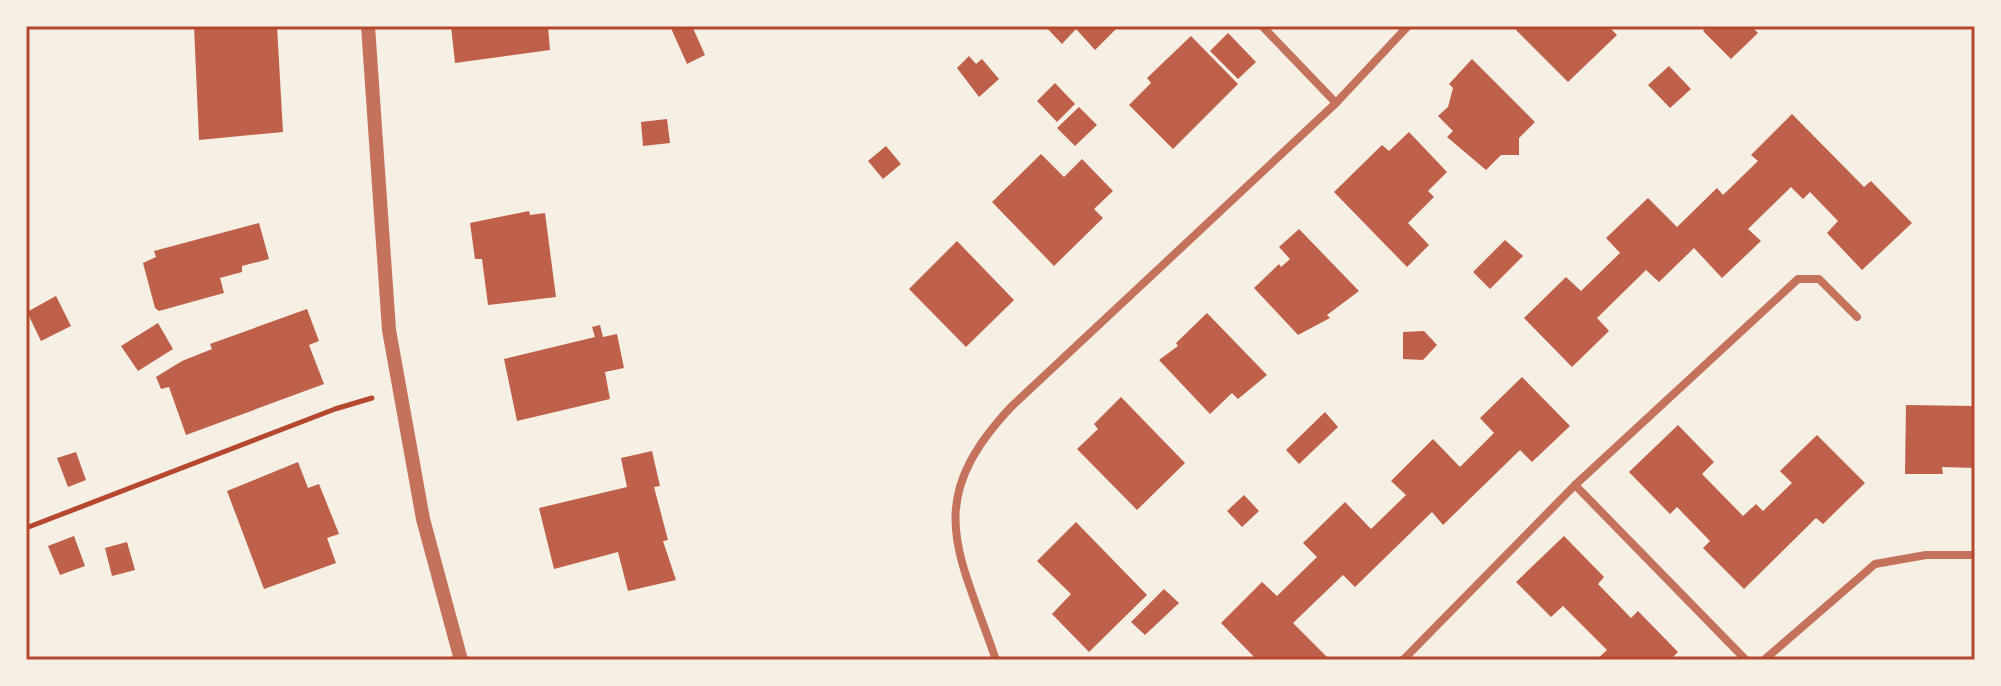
<svg xmlns="http://www.w3.org/2000/svg" width="2001" height="686" font-family="'Zilla Slab',serif">
<style>
.building{fill:#bf614a}
.lines{fill:none;stroke-linecap:round;stroke-linejoin:round}
.path{stroke:#b5482f;stroke-width:5}
.minor{stroke:#c5725c;stroke-width:8}
.tertiary{stroke:#c5725c;stroke-width:14}
.neatline{fill:none;stroke:#b5482f;stroke-width:3}
</style>
<rect width="100%" height="100%" fill="#f6efe4"/>
<g class="building">
<path d="M194,26H277L283,132L199,140Z"/>
<path d="M451,26H548L550,50L455,63Z"/>
<path d="M670,26H692L705,55L687,64Z"/>
<path d="M1045,26H1119L1095,50L1076,29L1062,44Z"/>
<path d="M1520,26H1608L1617,35L1568,82L1516,30Z"/>
<path d="M1709,26H1751L1758,33L1731,59L1703,31Z"/>
<path d="M1228,33L1256,62L1238,79L1210,51Z"/>
<path d="M1191,36L1238,84L1173,149L1129,105L1151,83L1147,78Z"/>
<path d="M969,56L976,64L982,59L999,79L979,97L957,68Z"/>
<path d="M1472,59L1535,122L1519,138V155H1501L1486,170L1447,137L1453,131L1438,116L1448,107L1453,88L1449,84Z"/>
<path d="M1669,66L1691,89L1670,108L1648,85Z"/>
<path d="M1055,83L1075,104L1057,122L1037,101Z"/>
<path d="M1079,107L1097,125L1075,146L1057,128Z"/>
<path d="M1792,114L1864,187L1871,181L1912,223L1862,270L1827,233L1838,221L1810,192L1803,199L1791,187L1748,229L1761,241L1722,278L1694,248L1659,282L1646,270L1597,318L1609,331L1572,367L1524,318L1566,277L1581,291L1620,253L1606,238L1648,198L1677,227L1717,188L1723,195L1758,161L1751,155Z"/>
<path d="M667,119L670,143L643,146L641,122Z"/>
<path d="M1409,132L1447,172L1428,191L1434,197L1408,223L1429,245L1407,267L1334,192L1382,145L1389,151Z"/>
<path d="M886,146L901,164L883,179L868,161Z"/>
<path d="M1041,154L1064,177L1082,159L1113,191L1094,209L1103,218L1054,266L992,202Z"/>
<path d="M529,211L530,215L545,213L556,297L488,305L482,259H475L470,223Z"/>
<path d="M259,223L269,259L242,266V272L220,278L224,293L159,311L155,308L143,263L156,257L154,251Z"/>
<path d="M1299,229L1359,291L1327,315L1330,318L1298,335L1254,288L1279,264L1281,267L1290,259L1279,247Z"/>
<path d="M1505,240L1523,256L1490,289L1473,272Z"/>
<path d="M957,241L1014,300L966,347L909,289Z"/>
<path d="M56,296L71,326L41,341L27,312Z"/>
<path d="M307,309L319,341L309,345L324,384L186,435L169,387L161,389L156,377L182,361L212,349L210,344Z"/>
<path d="M1207,313L1267,375L1238,399L1232,393L1210,414L1159,360L1178,346L1176,343Z"/>
<path d="M158,323L173,349L138,371L121,346Z"/>
<path d="M600,325L603,337L617,334L624,368L605,372L610,399L517,421L504,359L595,337L592,327Z"/>
<path d="M1424,331L1437,345L1423,360L1403,359V332Z"/>
<path d="M1522,377L1570,426L1532,462L1520,450L1443,525L1432,512L1355,587L1343,575L1293,623L1330,660H1286L1283,657L1257,660L1221,623L1262,582L1277,596L1317,557L1303,543L1345,502L1371,529L1406,495L1391,481L1433,439L1460,467L1494,433L1480,418Z"/>
<path d="M1121,397L1185,463L1137,510L1077,449L1098,429L1094,424Z"/>
<path d="M1906,405L1975,406V468L1942,467L1943,474H1905Z"/>
<path d="M1325,412L1338,427L1299,464L1286,450Z"/>
<path d="M1678,425L1714,462L1702,474L1743,516L1756,504L1763,511L1792,483L1780,471L1817,435L1865,483L1823,524L1816,518L1744,589L1703,548L1710,541L1677,507L1670,514L1629,472Z"/>
<path d="M652,451L660,486L654,487L668,540L663,541L676,580L628,591L618,552L554,569L539,508L627,487L621,458Z"/>
<path d="M76,452L86,480L68,487L57,458Z"/>
<path d="M298,462L308,488L319,484L339,534L327,538L336,563L264,589L227,491Z"/>
<path d="M1244,495L1259,511L1242,527L1227,511Z"/>
<path d="M1076,522L1147,595L1089,652L1052,614L1071,594L1037,561Z"/>
<path d="M74,536L85,566L60,575L48,546Z"/>
<path d="M1564,536L1604,577L1598,584L1631,618L1638,611L1678,652L1670,660H1596L1607,650L1563,606L1551,617L1516,582Z"/>
<path d="M127,542L135,570L112,576L105,548Z"/>
<path d="M1164,589L1179,603L1145,635L1131,622Z"/>
</g>
<g class="lines">
<path class="path" d="M26,528L335,409L372,398"/>
<g class="minor">
<path d="M1262,26L1336,103"/>
<path d="M996,660C959,551 921,503 1011,407L1336,103L1408,26"/>
<path d="M1403,660L1575,485"/>
<path d="M1746,660L1575,485L1798,279H1819L1857,317"/>
<path d="M1764,660L1875,564L1926,555H1975"/>
</g>
<path class="tertiary" d="M368,26L389,330L423,519L461,660"/>
</g>
<rect width="2001" height="686" fill="none" stroke="#f6efe4" stroke-width="56"/>
<rect x="28" y="28" width="1945" height="630" class="neatline"/>
</svg>
